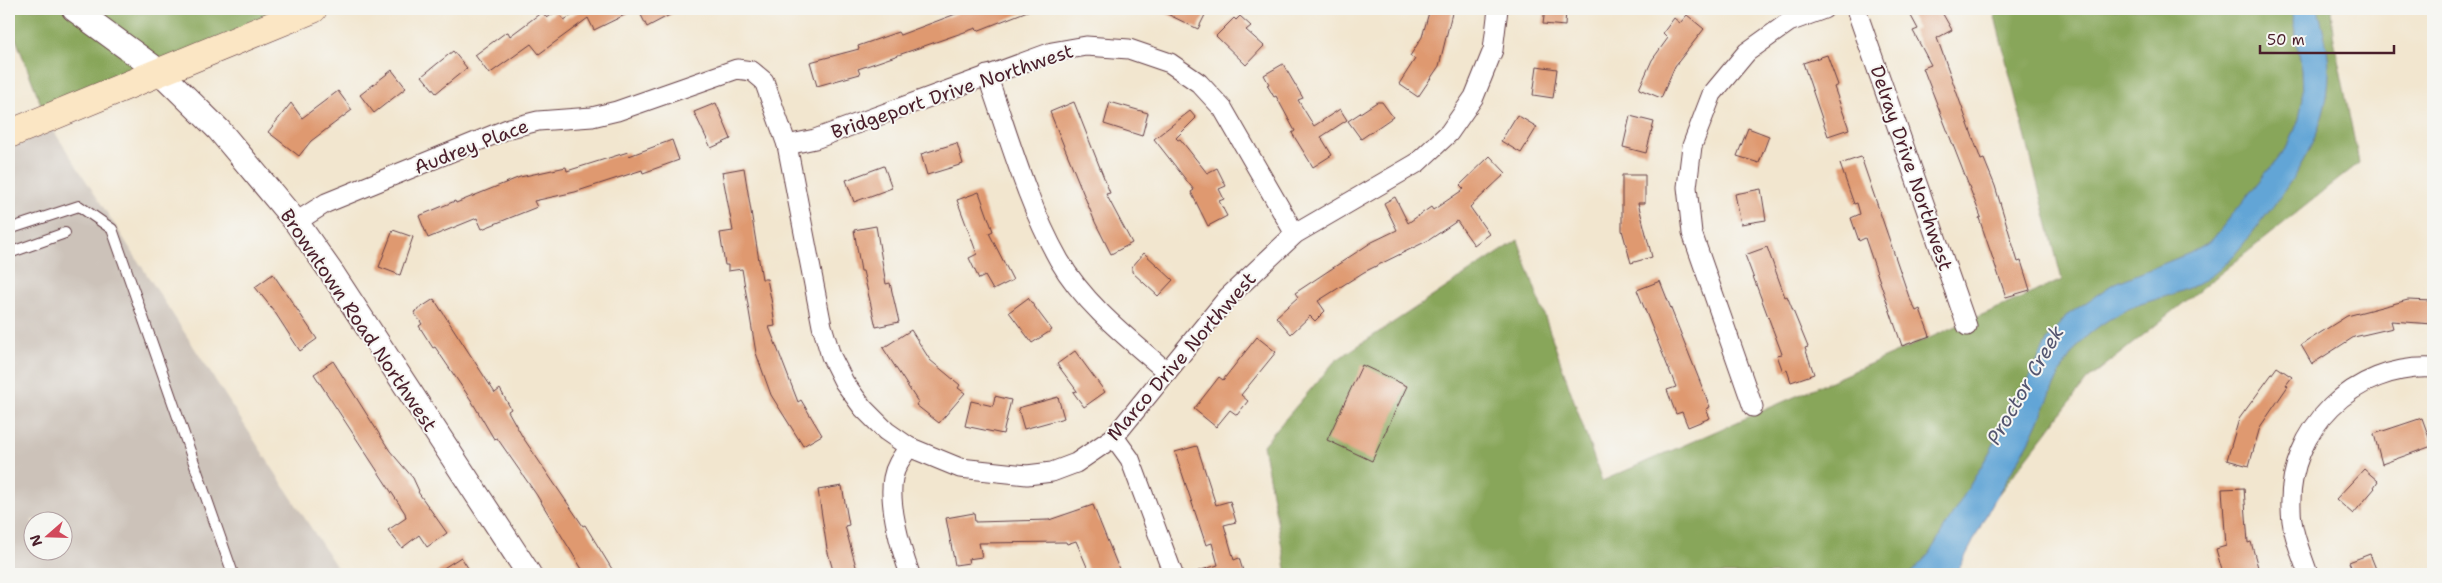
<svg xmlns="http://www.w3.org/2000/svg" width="2442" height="583" font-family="'Shantell Sans',sans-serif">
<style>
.industrial{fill:#ccc2b9;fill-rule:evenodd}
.forest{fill:#88a65a;stroke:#696242}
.water{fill:#62a5d6;stroke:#566280}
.building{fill:#df996f}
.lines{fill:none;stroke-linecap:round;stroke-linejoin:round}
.service-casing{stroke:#633d44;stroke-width:12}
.minor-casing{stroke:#633d44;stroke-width:21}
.tertiary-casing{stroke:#633d44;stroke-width:26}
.secondary-casing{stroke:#633d44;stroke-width:29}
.service{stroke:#fff;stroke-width:10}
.minor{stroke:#fff;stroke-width:19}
.tertiary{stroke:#fff;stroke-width:24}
.secondary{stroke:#fbe6c4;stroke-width:28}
.labels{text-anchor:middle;stroke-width:4;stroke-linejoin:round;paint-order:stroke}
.street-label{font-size:19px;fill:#4a1f2b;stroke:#f6f6f2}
.water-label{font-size:20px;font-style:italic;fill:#54556f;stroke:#f6f6f2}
</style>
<rect width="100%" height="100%" fill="#f6f6f2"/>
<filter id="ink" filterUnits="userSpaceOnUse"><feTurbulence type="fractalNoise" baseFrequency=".02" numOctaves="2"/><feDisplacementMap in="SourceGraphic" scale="10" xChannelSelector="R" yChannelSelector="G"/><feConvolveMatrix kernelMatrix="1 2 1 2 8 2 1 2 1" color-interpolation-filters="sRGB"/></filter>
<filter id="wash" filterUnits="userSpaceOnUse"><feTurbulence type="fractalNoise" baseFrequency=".0096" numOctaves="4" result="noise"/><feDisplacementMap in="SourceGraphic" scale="20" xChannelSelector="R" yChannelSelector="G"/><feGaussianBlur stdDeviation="1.12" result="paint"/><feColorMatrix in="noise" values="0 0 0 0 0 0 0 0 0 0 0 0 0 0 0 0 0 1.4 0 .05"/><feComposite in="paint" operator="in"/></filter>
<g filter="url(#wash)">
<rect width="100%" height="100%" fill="#f2e6cf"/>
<path class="industrial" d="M50,125L341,574H9V141ZM32,520H62V550H32Z"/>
<g class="forest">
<path d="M9,9H303L49,125L9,21Z"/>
<path d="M1993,9H2331L2333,34L2359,163L2087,380L1938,572L1933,574H1287L1263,445L1335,361L1518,240L1602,481L2062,280Z"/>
</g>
<path class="water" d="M2291,9H2318C2323,29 2329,50 2329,72C2329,130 2294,180 2260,223C2243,244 2228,266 2205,280C2186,292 2162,297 2141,304C2120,311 2096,326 2081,342C2056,370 2046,409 2029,442C2018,462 2005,481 1994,501C1980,525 1970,551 1955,574H1910L1929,554L1989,453L2027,384L2047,340L2066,316L2113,284L2190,253L2212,240L2289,144L2299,119L2303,97L2302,70Z"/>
<g id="blocks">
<g class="building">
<path d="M583,9H637L594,30L588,18L539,54L531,44L489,74L475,55L505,33L508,32L510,36L542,12L547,18L557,11L564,20Z"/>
<path d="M638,9H681L647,27Z"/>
<path d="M969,9L1030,10L977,31L976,28L858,69L860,74L817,86L810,62L859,49L858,46L898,32L900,35Z"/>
<path d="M1157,9H1208L1198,29Z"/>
<path d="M1430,9H1453L1439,66L1418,97L1399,84L1415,59L1410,56L1422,37Z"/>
<path d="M1545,9H1566L1565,26L1543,24Z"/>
<path d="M1924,9H1940L1952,30L1937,38L1981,160L1984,159L1995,186L2018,262L2021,261L2030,290L2006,297L1979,218L1981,217L1923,68L1931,65L1913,31L1918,29L1911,16Z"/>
<path d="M1687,15L1704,29L1675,66L1661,98L1639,89L1652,60L1668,38L1663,33L1674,18L1680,23Z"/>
<path d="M1240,16L1251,26L1246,30L1264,46L1246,65L1216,36L1234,18L1236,20Z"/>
<path d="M453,51L467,68L436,93L422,76Z"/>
<path d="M1827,55L1838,85L1834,87L1849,129L1828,136L1803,63Z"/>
<path d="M1283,64L1303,98L1298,100L1314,126L1340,109L1347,120L1321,137L1332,155L1313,167L1292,133L1295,131L1276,96L1274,97L1267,85L1269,84L1264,75Z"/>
<path d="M1537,66L1557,69L1553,98L1533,95Z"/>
<path d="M392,70L406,88L374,113L360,95Z"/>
<path d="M338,91L352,110L311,141L299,156L268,132L291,103L302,118Z"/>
<path d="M1074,102L1110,193L1106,194L1132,243L1111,254L1095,222L1050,112Z"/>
<path d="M1110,102L1148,113L1142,136L1104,124Z"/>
<path d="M1377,102H1382L1393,117L1361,139L1348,121Z"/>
<path d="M716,103L731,139L711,148L694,112Z"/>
<path d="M1190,111L1196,118L1176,138L1178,140L1180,139L1207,173L1217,168L1226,186L1219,189L1224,199L1219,201L1227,216L1208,226L1191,192L1194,190L1154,139Z"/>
<path d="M1517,115L1537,127L1521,153L1501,141Z"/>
<path d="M1630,116L1654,122L1646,153L1623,147Z"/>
<path d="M1748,128L1769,136L1759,163L1737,156Z"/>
<path d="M672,140L679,160L643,173L642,170L575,192L534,201L537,207L482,229L477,218L428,238L419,216L455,201L456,203L520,177L566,167L567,171L628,152L629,156Z"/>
<path d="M957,143L963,164L927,175L921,154Z"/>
<path d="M1490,156L1506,173L1470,207L1489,234L1474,245L1457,221L1429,240L1364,272L1318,301L1325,311L1315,321L1310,316L1291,334L1276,317L1298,297L1295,293L1372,242L1397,230L1384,203L1395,197L1408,223L1431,207L1433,210L1464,189L1460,185Z"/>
<path d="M1861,157L1909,297L1916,311L1920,309L1930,336L1902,346L1865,238L1859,241L1851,218L1860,214L1857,203L1854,204L1840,164Z"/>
<path d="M884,166L892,188L854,202L846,180Z"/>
<path d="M744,168L762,279H767L772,304L775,326L769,327L798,402L801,400L822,435L803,446L771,395L756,353L742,269L728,271V265H725L720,233L733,231L722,172Z"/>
<path d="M1622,175H1645V203H1638L1652,257L1631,263L1622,230Z"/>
<path d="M1761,189L1766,220L1741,224L1735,194Z"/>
<path d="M979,192L993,231L989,233L1013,280L993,290L985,276L979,279L969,258L977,254L957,200Z"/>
<path d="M876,226L886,284L890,283L899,322L876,327L863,271H861L854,230Z"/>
<path d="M393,230L413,237L400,275L379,267Z"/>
<path d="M1767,247L1785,297L1787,296L1808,347L1805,348L1814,374L1791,382L1787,370L1783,372L1777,355L1782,354L1745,255Z"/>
<path d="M1144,253L1173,280L1158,296L1132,272V267Z"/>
<path d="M273,274L317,339L300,351L274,311L255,287Z"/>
<path d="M1660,281L1710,407L1706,409L1710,418L1688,427L1682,412L1676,414L1667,390L1676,387L1637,290Z"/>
<path d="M1028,298L1052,330L1032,343L1009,312Z"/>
<path d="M434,299L495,393L500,389L511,409L508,411L522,436L583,526L585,525L615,574H585L536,494L497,438L494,439L471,400L435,347L433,348L419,326L422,324L414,312Z"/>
<path d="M2408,300L2433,301V324L2391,321L2393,328L2354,337L2312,364L2301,345L2347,316Z"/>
<path d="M911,330L930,360L960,385L958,388L965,393L939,423L916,405L918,402L883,348Z"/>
<path d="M1257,337L1276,352L1241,395L1248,401L1237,415L1230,410L1216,427L1194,409L1219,377L1223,380Z"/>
<path d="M1075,351L1105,392L1084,407L1073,392L1077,391L1057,364Z"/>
<path d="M333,361L390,451L413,478L419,491L418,492L447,533L427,547L419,535L402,548L388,530L406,518L405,513L314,374Z"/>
<path d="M1362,365L1407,386L1372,461L1327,440Z"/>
<path d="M2277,367L2292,377L2286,385L2288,386L2260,427L2249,466L2227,460L2239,419Z"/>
<path d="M995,396L1011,400L1003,434L965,426L971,401L993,406Z"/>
<path d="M1058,397L1064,418L1024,429L1018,408Z"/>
<path d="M2422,418L2432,446L2382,464L2374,434Z"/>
<path d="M1197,446L1216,505L1230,501L1236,522L1224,525L1234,560L1239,558L1244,574H1199L1198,571L1218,565L1212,543L1206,545L1175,452Z"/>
<path d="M2364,469L2378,481L2374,487L2375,488L2353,514L2336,499Z"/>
<path d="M842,486L849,525L845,526L858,574H834L827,549L818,490Z"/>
<path d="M2244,488L2248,543L2251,542L2259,571L2249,574H2223L2216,549L2226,546L2222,489Z"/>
<path d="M1093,505L1121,574H1090L1076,541L1067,544L1066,542L979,543L982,557L968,559L969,563L955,565L946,518L974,513L975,522L1049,520Z"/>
<path d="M2370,554L2378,574H2354L2349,562Z"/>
<path d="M461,557L472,574H434Z"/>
</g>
</g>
</g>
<g filter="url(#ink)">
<use href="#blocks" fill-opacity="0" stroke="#633d44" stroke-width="1"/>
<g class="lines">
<g class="service-casing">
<g id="service">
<path d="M9,229L79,206L112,229L233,574"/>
<path d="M9,253L65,233"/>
</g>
</g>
<g class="minor-casing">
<g id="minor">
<path d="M1856,9L1967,326"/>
<path d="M987,75C1009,137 1027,203 1059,260C1084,304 1129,339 1167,372"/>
<path d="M787,145L815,139L1052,52L1086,46L1129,49L1170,63L1199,83L1223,109L1295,234"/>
<path d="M296,222L326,203L510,128L538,121L592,117L617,111L737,69L752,71L764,81L787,145L822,326L831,356L844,382L863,408L886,431L909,447L960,468L1027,475L1052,472L1076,463L1114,437L1228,297L1295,234L1417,163L1449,133L1474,97L1493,50L1498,9"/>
<path d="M1753,407L1692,233L1687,187L1692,146L1712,94L1747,52L1789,22L1824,9"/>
<path d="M1114,437L1130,459L1173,574"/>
<path d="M909,447C902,457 895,466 893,478C888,504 901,550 910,574"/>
<path d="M2308,574C2301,553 2291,531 2291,508C2288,429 2354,364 2433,368"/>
</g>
</g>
<g class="tertiary-casing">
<path id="tertiary" d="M74,9L160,72L219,130L296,222L334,276L529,574"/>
</g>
<g class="secondary-casing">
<path id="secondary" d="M9,134L313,9"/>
</g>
<use href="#service" class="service"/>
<use href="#minor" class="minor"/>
<use href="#tertiary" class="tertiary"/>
<use href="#secondary" class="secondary"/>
</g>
</g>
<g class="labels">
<g class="street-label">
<text transform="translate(952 91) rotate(-19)" y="7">Bridgeport Drive Northwest</text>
<text transform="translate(471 146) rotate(-21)" y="7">Audrey Place</text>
<text transform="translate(1912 168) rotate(71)" y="7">Delray Drive Northwest</text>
<text transform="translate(359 320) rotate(56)" y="7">Browntown Road Northwest</text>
<text transform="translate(1181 356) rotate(-49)" y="7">Marco Drive Northwest</text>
</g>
<g class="water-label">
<text transform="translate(2025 385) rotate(-60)" y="7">Proctor Creek</text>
</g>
</g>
<rect width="2442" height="583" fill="none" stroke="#f6f6f2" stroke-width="30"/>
<g transform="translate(48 536) rotate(250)"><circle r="24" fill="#f6f6f2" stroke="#b1a0a2"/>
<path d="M0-4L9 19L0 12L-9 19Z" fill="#d1495b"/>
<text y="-8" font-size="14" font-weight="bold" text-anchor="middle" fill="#4a1f2b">N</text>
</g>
<path d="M2260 45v8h134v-8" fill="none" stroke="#4a1f2b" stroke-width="2.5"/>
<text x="2267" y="45" font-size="15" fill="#4a1f2b" stroke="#f6f6f2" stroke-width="4" paint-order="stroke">50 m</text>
</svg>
